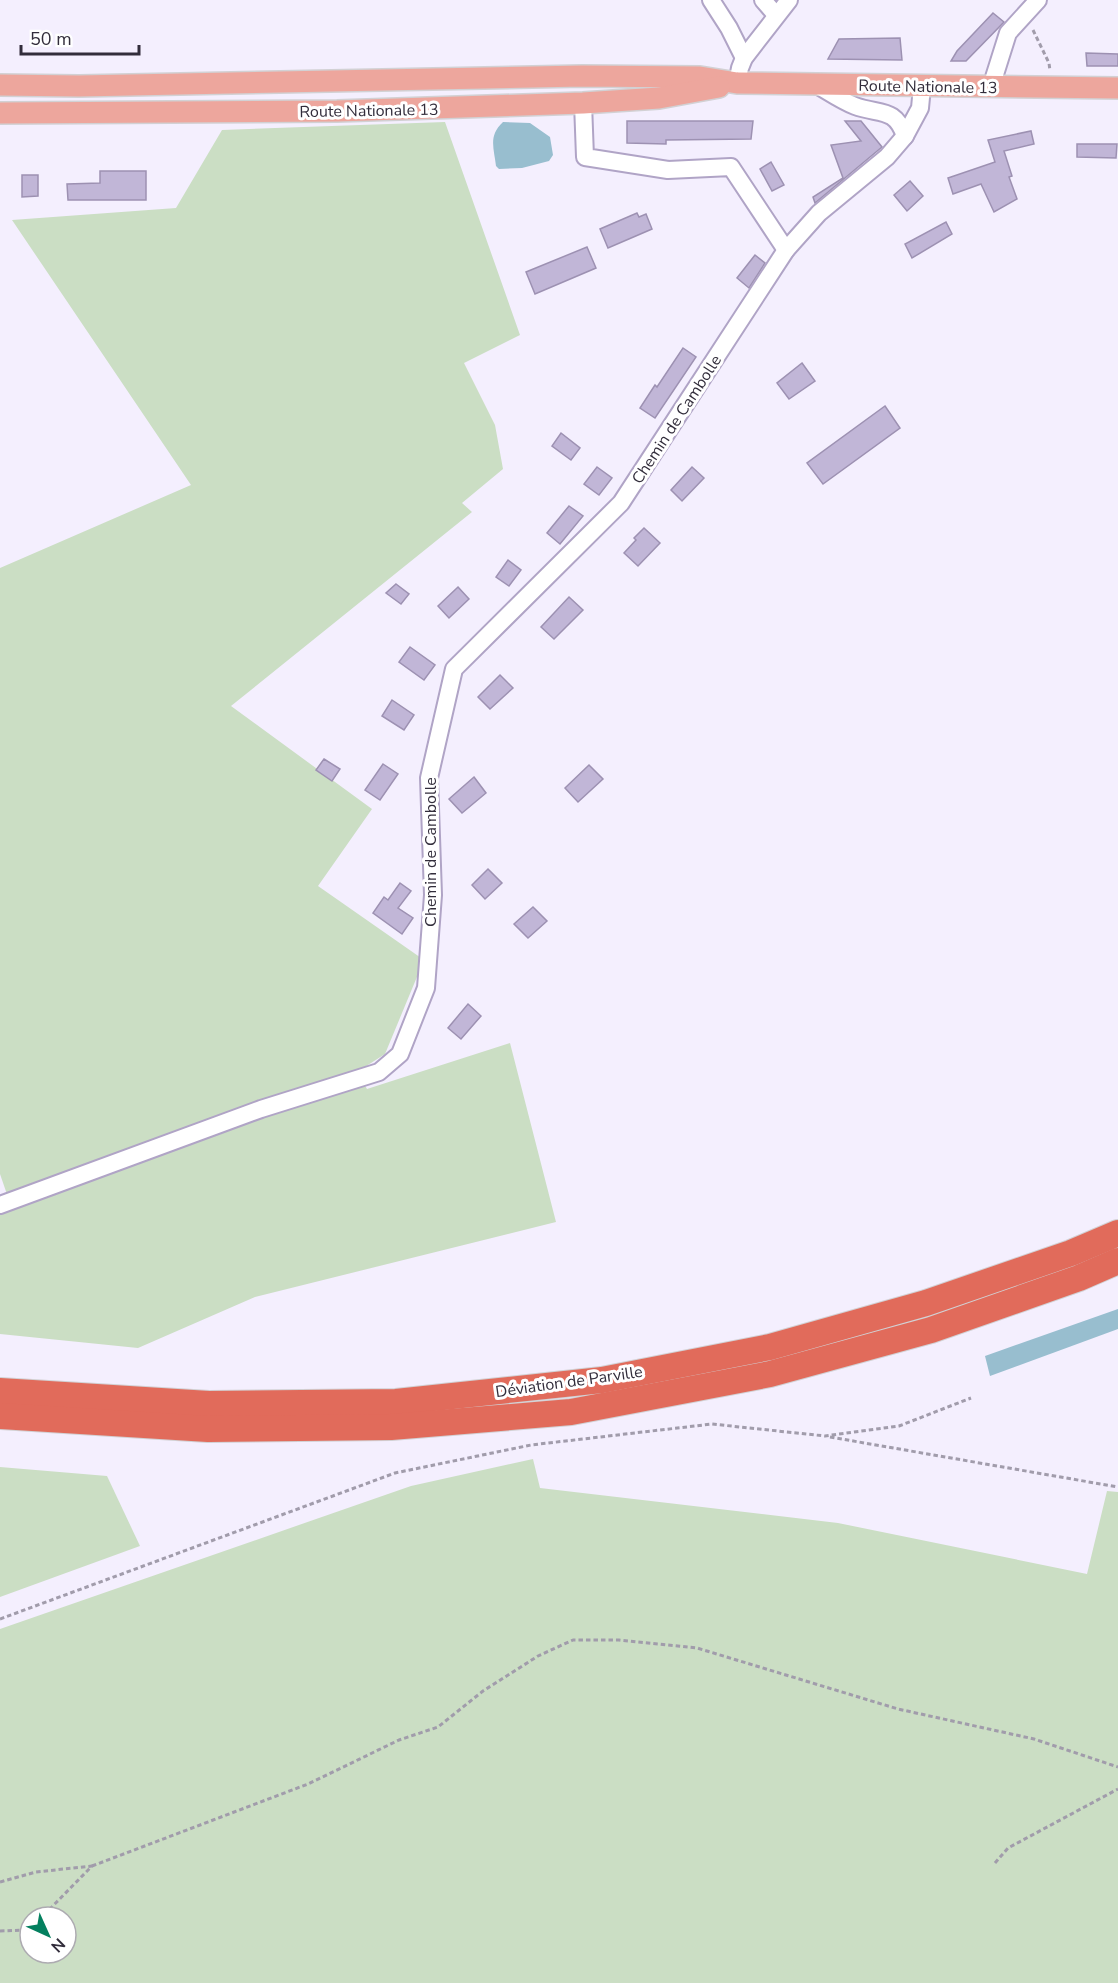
<svg xmlns="http://www.w3.org/2000/svg" width="1118" height="1983" font-family="'Nunito Sans',sans-serif">
<style>
.green{fill:#cbdec4;fill-rule:evenodd}
.water{fill:#98becf}
.building{fill:#c1b6d7;stroke:#9d91b2;stroke-width:1.5}
.lines{fill:none;stroke-linecap:round;stroke-linejoin:round}
.minor-casing{stroke:#b0a4c6;stroke-width:20}
.major-casing{stroke:#d2d1d4;stroke-width:24}
.highway-casing{stroke:#d2d1d4;stroke-width:28}
.path{stroke:#a19cab;stroke-width:3;stroke-dasharray:4.5 3;stroke-linecap:butt}
.minor{stroke:#fff;stroke-width:16}
.major{stroke:#eda69d;stroke-width:21}
.highway{stroke:#e16b5b;stroke-width:26}
.labels{text-anchor:middle;stroke-width:6;stroke-linejoin:round;paint-order:stroke}
.street-label{font-size:16px;fill:#322d3b;stroke:#fff}
</style>
<rect width="100%" height="100%" fill="#f4effe"/>
<g class="green">
<path d="M445,122L520,335L464,363L495,425L503,469L462,503L472,512L231,706L372,809L318,886L424,960L385,1054L357,1072L367,1089L510,1043L556,1222L255,1297L138,1348L0,1334V1210L11,1206L0,1174V568L191,485L12,220L176,208L222,130Z"/>
<path d="M533,1459L540,1488L838,1523L1087,1574L1107,1491L1118,1492V1983H0V1629L411,1486ZM30,1917H66V1953H30Z"/>
<path d="M0,1467L107,1476L140,1546L0,1597Z"/>
</g>
<g class="water">
<path d="M503,122L530,123L550,137L553,155L549,161L522,168L499,169L496,166C494,148 488,136 503,122Z"/>
<path d="M1118,1309V1329L990,1376L985,1356Z"/>
</g>
<g class="building">
<path d="M993,13L1004,22L966,61H951L957,51Z"/>
<path d="M900,38L902,60L828,59L839,39Z"/>
<path d="M1086,53L1118,54V66H1087Z"/>
<path d="M627,121H753L751,139L666,140V144L627,143Z"/>
<path d="M845,121H861L882,147L815,203L813,197L843,178L831,145L861,141Z"/>
<path d="M1031,131L1034,144L1004,151L1012,176L1009,177L1017,199L994,212L981,184L953,194L948,178L995,162L988,140Z"/>
<path d="M1077,144H1117L1116,158L1077,157Z"/>
<path d="M771,162L784,185L772,191L760,169Z"/>
<path d="M100,171H146V200H68L67,184L100,183Z"/>
<path d="M22,175H38V196L22,197Z"/>
<path d="M910,181L923,196L907,211L894,195Z"/>
<path d="M637,213L639,217L646,214L652,229L608,248L600,229Z"/>
<path d="M946,222L952,234L912,258L905,244Z"/>
<path d="M587,247L596,268L535,294L526,272Z"/>
<path d="M755,255L765,263L749,288L737,278Z"/>
<path d="M683,348L696,357L655,418L640,408L655,385L657,387Z"/>
<path d="M802,363L815,381L789,399L777,383Z"/>
<path d="M885,406L900,428L823,484L807,463Z"/>
<path d="M561,433L580,448L571,460L552,446Z"/>
<path d="M597,467L612,478L599,495L584,484Z"/>
<path d="M692,467L704,478L682,501L671,490Z"/>
<path d="M569,506L583,516L560,544L547,533Z"/>
<path d="M644,528L660,543L638,566L624,553L636,540L634,538Z"/>
<path d="M508,560L521,570L509,586L496,577Z"/>
<path d="M396,584L409,594L401,604L386,593Z"/>
<path d="M458,587L469,599L449,618L438,606Z"/>
<path d="M569,597L583,610L554,639L541,627Z"/>
<path d="M410,647L435,665L424,680L399,662Z"/>
<path d="M500,675L513,688L490,709L478,697Z"/>
<path d="M392,700L414,715L404,730L382,716Z"/>
<path d="M324,759L340,769L332,781L316,770Z"/>
<path d="M383,764L398,774L380,800L365,790Z"/>
<path d="M589,765L603,779L578,802L565,788Z"/>
<path d="M474,777L486,793L462,813L449,799Z"/>
<path d="M488,869L502,883L485,899L472,885Z"/>
<path d="M400,883L411,891L398,908L413,918L402,934L373,913L384,897L388,900Z"/>
<path d="M533,907L547,921L528,938L514,924Z"/>
<path d="M468,1004L481,1016L461,1039L448,1028Z"/>
</g>
<g class="lines">
<g class="minor-casing">
<g id="minor">
<path d="M711,0L729,28L744,58"/>
<path d="M763,0L776,15"/>
<path d="M737,83L740,68L744,58L789,0"/>
<path d="M817,85C829,92 842,101 855,106C880,115 895,107 905,136"/>
<path d="M991,87L1008,33L1038,0"/>
<path d="M583,103L585,157L668,170L731,167L786,250"/>
<path d="M0,1205L261,1109L379,1072L400,1054L426,988L433,895L429,778L454,669L621,503L786,250L819,213L887,157L905,136L920,108L922,87"/>
</g>
</g>
<g class="major-casing">
<g id="major">
<path d="M0,85L79,86L582,76L700,77L737,83L1118,88"/>
<path d="M0,113L337,111L583,103L659,98L719,87"/>
</g>
</g>
<g class="highway-casing">
<g id="highway">
<path d="M0,1391L209,1404L396,1402L602,1380L770,1347L926,1303L1071,1253L1118,1233"/>
<path d="M0,1416L208,1429L391,1427L571,1412L770,1374L931,1330L1079,1278L1118,1261"/>
</g>
</g>
<g class="path">
<path d="M1033,30L1049,63L1050,71"/>
<path d="M830,1437L1118,1487"/>
<path d="M0,1619L395,1473L531,1445L712,1424L825,1436L899,1426L971,1398"/>
<path d="M995,1863L1008,1848L1118,1789"/>
<path d="M92,1866L308,1784L399,1740L438,1727L483,1691L538,1656L573,1640H619L697,1648L898,1709L1034,1739L1118,1767"/>
<path d="M0,1882L36,1872L92,1866L42,1917"/>
<path d="M0,1931L30,1930"/>
</g>
<use href="#minor" class="minor"/>
<use href="#major" class="major"/>
<use href="#highway" class="highway"/>
</g>
<g class="labels">
<g class="street-label">
<text transform="translate(928 86) rotate(1)" y="6">Route Nationale 13</text>
<text transform="translate(369 110) rotate(-1)" y="6">Route Nationale 13</text>
<text transform="translate(676 419) rotate(-57)" y="6">Chemin de Cambolle</text>
<text transform="translate(430 852) rotate(-90)" y="6">Chemin de Cambolle</text>
<text transform="translate(569 1381) rotate(-8)" y="6">Déviation de Parville</text>
</g>
</g>
<g transform="translate(48 1935) rotate(135)"><circle r="28" fill="#ffffff" stroke="#adabb1" stroke-width="1.5"/>
<path d="M0-4.5L10 22L0 15L-10 22Z" fill="#04805f"/>
<text y="-9" font-size="16" font-weight="bold" text-anchor="middle" fill="#322d3b">N</text>
</g>
<path d="M21 45v9h118v-9" fill="none" stroke="#322d3b" stroke-width="3"/>
<text x="30" y="45" font-size="18" fill="#322d3b" stroke="#ffffff" stroke-width="4.5" paint-order="stroke">50 m</text>
</svg>
